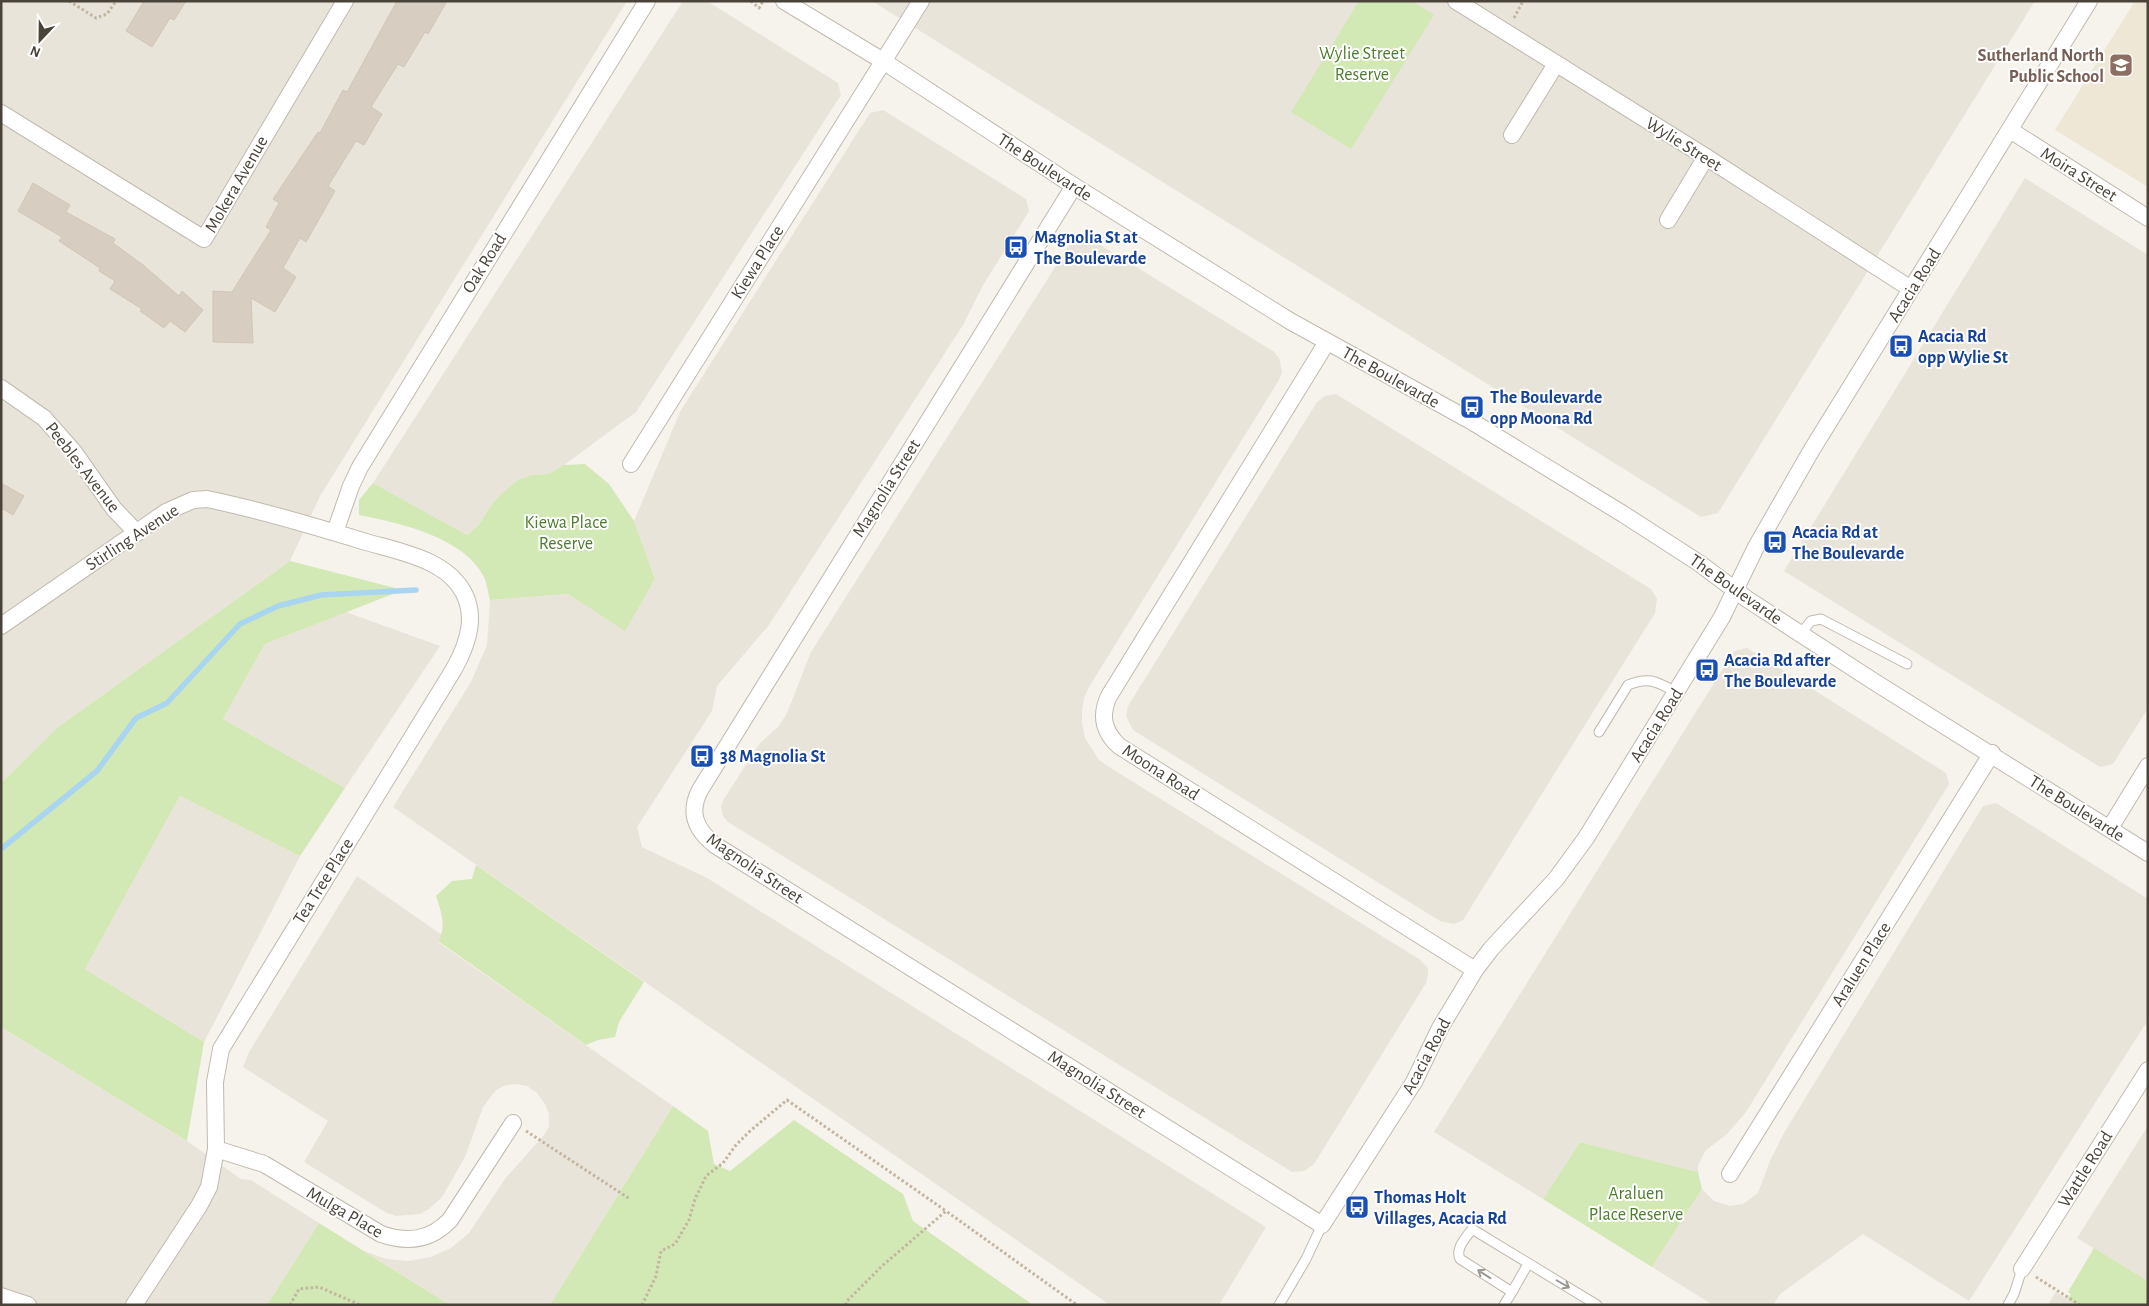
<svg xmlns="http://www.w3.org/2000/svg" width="2149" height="1306" font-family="'Alegreya Sans',sans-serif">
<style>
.residential{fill:#e9e4da}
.education{fill:#eee7d6}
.green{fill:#d3e9b5}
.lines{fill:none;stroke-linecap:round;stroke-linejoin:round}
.stream{stroke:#aad5f0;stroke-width:5.5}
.building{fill:#d7cec1;stroke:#d2c6b4}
.service-casing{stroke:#c1baae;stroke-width:11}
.minor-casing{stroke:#c1baae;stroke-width:18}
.path{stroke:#c3b59f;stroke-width:3;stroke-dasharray:2.5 2.5;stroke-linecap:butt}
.service{stroke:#fff;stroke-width:9}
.minor{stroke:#fff;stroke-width:16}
.oneway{stroke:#9b9892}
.labels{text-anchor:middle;stroke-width:4;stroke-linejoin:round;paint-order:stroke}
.park-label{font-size:18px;fill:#4c7d2b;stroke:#fff}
.education-label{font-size:18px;font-weight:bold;fill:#785e54;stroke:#fff;text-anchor:end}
.street-label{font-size:18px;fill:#4a4339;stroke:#fff}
.transit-label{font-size:18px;font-weight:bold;fill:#164399;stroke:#fff;text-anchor:start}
</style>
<rect width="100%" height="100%" fill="#f6f2ec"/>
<g class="residential">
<path d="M1,1H627L320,496L290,561L58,727L1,783Z"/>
<path d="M683,1H707L838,83L841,95L636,412L564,465L548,474L532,475L489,508L479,525L467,535L373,483Z"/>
<path d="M872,1H2035L1718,513L1701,517Z"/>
<path d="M883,110L1026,199L1029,211L982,287L963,325L769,625L717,686L712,711L637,827L642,847L707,878L1266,1227L1219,1305H1110L393,807L471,682L487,645L490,600L568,594L625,630L655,579L634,521L681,410L870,113Z"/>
<path d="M2025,178L2148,255V708L2113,764L2100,767L1784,571Z"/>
<path d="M1086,236L1273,351L1279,358L1282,372L1279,380L1089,687L1084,698L1082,711V723L1085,738L1099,760L1109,767L1419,959L1428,968V975L1426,983L1314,1164L1304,1171L1292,1172L728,822L723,816L721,806L724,799L760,743L779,726L787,713L811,652L1073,239Z"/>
<path d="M1336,394L1651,589L1657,599L1655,613L1463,920L1454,924L1440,921L1133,730L1126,716L1128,706L1317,402L1325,396Z"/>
<path d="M346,612L440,646L345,788L223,719L265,644Z"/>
<path d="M1747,648L1946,773L1949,784L1746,1112L1727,1134L1705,1151L1698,1166V1172L1580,1142L1543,1199L1434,1132L1734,651Z"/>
<path d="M180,796L300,856L204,1042L85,969Z"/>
<path d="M1996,803L2148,899V1020L1969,1301L1863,1234L1780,1294L1773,1305H1713L1652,1267L1702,1189L1714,1201L1730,1206L1743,1204L1758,1193L1770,1161L1784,1133L1983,806Z"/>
<path d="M357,876L442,935L438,942L673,1106L550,1305H450L364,1251L386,1259L409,1261L431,1257L451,1248L469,1233L505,1179L544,1135L549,1127V1114L545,1104L537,1093L527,1086L516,1084L506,1085L496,1090L483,1107L465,1157L442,1197L429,1209L420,1214L396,1216L385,1212L304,1162L328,1121L243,1067L249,1052Z"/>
<path d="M1,1027L187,1141L241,1179L251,1180L319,1223L267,1305H1Z"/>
<path d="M2148,1126V1281L2077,1238Z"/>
<path d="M2056,1292L2076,1305H2048Z"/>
</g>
<path class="education" d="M2135,1H2148V187L2055,130Z"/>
<g class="green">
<path d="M1359,1H1412L1434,15L1351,149L1291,112Z"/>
<path d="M585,464L609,484L634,521L655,579L625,631L568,594L490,600C488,593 487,584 484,577C464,537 399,523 359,515V500L373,483L467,535L479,525L489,508L501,494L518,480L532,475L548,474L564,465Z"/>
<path d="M290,561L403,590L265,644L223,719L345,788L300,856L180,796L85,969L204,1042L187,1141L1,1027V783L58,727Z"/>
<path d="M476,865L644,982L619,1022L615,1037L598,1040L586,1045L438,941C447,927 441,911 436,896L452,881L472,879Z"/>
<path d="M673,1106L708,1131L714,1164L730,1171L794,1120L903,1194L913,1221L1033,1305H550Z"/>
<path d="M1580,1142L1698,1172L1702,1189L1652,1267L1543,1199Z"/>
<path d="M319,1223L450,1305H267Z"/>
<path d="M2094,1248L2148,1281V1305H2076L2067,1299L2071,1294L2068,1292Z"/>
</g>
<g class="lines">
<path class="stream" d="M1,849L97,771L136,718L167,703L240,624L278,606L321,595L416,590"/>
</g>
<g class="building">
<path d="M144,1H186L174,20L170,18L152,47L126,31Z"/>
<path d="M397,1H447L428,34L425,32L404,67L398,64L371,107L382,114L364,145L356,141L328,186L335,191L306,242L300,238L283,268L296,277L275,312L251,298L253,343L213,342V291L232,292L271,230L266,227L279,203L273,199L318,132L320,133L343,90L347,92Z"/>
<path d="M33,183L70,205L66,212L115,239L113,243L143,265L179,296L182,291L203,310L185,332L170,321L164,328L140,311L142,309L110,289L115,281L99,271L100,268L59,241L62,237L18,211Z"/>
<path d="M1,483L24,496L13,515L1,508Z"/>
</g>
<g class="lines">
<g class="service-casing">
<g id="service">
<path d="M1801,633L1811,621L1821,619L1907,664"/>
<path d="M1599,732L1628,685C1649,676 1657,682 1676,692"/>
<path d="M1512,1292L1528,1264"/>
<path d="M1279,1305L1306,1259L1322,1225"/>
<path d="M1504,1305L1512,1292L1460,1259C1455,1248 1466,1238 1472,1229L1597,1305"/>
<path d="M2008,1305L2014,1294L2022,1269"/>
</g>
</g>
<g class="minor-casing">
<g id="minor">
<path d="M784,1L883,61L1074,186L1290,321L1471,421L1623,514L1699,563L1747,599L1873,681L2148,853"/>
<path d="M1456,1L1706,157L1911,289"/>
<path d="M1,113L204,239L345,1"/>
<path d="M2010,130L2148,218"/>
<path d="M1512,135L1556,64"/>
<path d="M1074,186L700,790C688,813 696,830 715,845L1322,1225L1414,1082L1440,1028L1475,970L1491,949L1556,879L1586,838L1722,617L1756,547L1811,451L2089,1"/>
<path d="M1668,220L1706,157"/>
<path d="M1327,342L1109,696C1100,715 1103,731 1119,746L1475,970"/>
<path d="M1,388L44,418L74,452L114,509L137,533"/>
<path d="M631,464L921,1"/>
<path d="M335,532L351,486L360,467L647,1"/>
<path d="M1,626L166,512L193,500L207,499C261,510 314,526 366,542C387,548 411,553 431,563C441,568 451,575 458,584C479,611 469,642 454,669L221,1049L215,1082L216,1149L209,1187L199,1206L134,1305"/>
<path d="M2110,828L2148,766"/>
<path d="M216,1149L264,1164L381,1234C407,1243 430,1241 450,1220L513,1123"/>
<path d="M1730,1174L1992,753"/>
<path d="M2022,1269L2148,1070"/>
<path d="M1,1296L28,1305"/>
</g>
</g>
<g class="path">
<path d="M69,1L96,18L107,14L116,1"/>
<path d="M751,1L759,8L763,1"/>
<path d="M1514,18L1523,1"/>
<path d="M526,1131L630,1199"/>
<path d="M2036,1277L2080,1305"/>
<path d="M290,1305L299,1289L319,1287L360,1305"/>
<path d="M642,1305L656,1276L661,1251L675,1244L689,1220L695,1199L706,1176L723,1163L736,1145L750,1131L787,1100L946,1211"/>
<path d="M846,1305V1302L882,1266L946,1211L1077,1305"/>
</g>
<use href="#service" class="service"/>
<use href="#minor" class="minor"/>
</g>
<defs><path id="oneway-shaft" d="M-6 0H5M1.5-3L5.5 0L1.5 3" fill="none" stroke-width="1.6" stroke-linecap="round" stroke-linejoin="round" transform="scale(1.25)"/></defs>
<g class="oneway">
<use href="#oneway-shaft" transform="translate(1484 1274) rotate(-147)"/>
<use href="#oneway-shaft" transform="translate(1563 1284) rotate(30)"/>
</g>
<defs>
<g id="school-square" transform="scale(1.25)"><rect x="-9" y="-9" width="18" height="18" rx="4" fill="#8d6e63" stroke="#fff"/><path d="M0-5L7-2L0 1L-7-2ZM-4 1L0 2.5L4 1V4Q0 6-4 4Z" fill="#fff"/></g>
<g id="bus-square" transform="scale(1.25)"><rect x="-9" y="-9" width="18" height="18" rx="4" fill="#1a4fb4" stroke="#fff"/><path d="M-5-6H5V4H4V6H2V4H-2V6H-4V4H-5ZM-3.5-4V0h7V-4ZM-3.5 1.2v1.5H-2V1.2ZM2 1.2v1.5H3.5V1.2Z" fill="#fff"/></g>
</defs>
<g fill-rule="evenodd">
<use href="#school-square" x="2121" y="65"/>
<use href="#bus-square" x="1016" y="247"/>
<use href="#bus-square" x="1901" y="346"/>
<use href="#bus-square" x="1472" y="407"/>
<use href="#bus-square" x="1775" y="542"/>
<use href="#bus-square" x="1707" y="670"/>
<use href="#bus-square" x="702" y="756"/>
<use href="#bus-square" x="1357" y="1207"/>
</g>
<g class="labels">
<g class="park-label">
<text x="1362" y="59">Wylie Street<tspan x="1362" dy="21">Reserve</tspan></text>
<text x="566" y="528">Kiewa Place<tspan x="566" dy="21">Reserve</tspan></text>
<text x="1636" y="1199">Araluen<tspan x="1636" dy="21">Place Reserve</tspan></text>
</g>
<g class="education-label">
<text x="2104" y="61">Sutherland North<tspan x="2104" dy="21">Public School</tspan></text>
</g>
<g class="street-label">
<text transform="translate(1684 144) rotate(32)" y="6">Wylie Street</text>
<text transform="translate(1045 167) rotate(33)" y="6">The Boulevarde</text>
<text transform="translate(2079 174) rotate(32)" y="6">Moira Street</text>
<text transform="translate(236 184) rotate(-60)" y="6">Mokera Avenue</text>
<text transform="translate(757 262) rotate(-58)" y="6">Kiewa Place</text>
<text transform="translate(484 263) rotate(-58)" y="6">Oak Road</text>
<text transform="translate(1914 285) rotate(-58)" y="6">Acacia Road</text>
<text transform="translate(1391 377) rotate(29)" y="6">The Boulevarde</text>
<text transform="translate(83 467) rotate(52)" y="6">Peebles Avenue</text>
<text transform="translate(886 488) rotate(-58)" y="6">Magnolia Street</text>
<text transform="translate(132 537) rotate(-33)" y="6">Stirling Avenue</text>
<text transform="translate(1736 589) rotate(35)" y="6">The Boulevarde</text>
<text transform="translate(1656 725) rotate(-58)" y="6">Acacia Road</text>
<text transform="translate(1161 772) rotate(33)" y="6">Moona Road</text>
<text transform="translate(2077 808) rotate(32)" y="6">The Boulevarde</text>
<text transform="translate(755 868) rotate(34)" y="6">Magnolia Street</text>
<text transform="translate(323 881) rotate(-58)" y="6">Tea Tree Place</text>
<text transform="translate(1861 964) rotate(-58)" y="6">Araluen Place</text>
<text transform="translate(1426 1056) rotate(-62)" y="6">Acacia Road</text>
<text transform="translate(1097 1084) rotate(32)" y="6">Magnolia Street</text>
<text transform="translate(2085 1169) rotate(-58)" y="6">Wattle Road</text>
<text transform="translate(345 1212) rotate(30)" y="6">Mulga Place</text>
</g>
<g class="transit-label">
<text x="1034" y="243">Magnolia St at<tspan x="1034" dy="21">The Boulevarde</tspan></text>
<text x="1918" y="342">Acacia Rd<tspan x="1918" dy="21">opp Wylie St</tspan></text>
<text x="1490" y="403">The Boulevarde<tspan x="1490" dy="21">opp Moona Rd</tspan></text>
<text x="1792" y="538">Acacia Rd at<tspan x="1792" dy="21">The Boulevarde</tspan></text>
<text x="1724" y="666">Acacia Rd after<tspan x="1724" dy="21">The Boulevarde</tspan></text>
<text x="720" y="762">38 Magnolia St</text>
<text x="1374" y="1203">Thomas Holt<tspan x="1374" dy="21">Villages, Acacia Rd</tspan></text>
</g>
</g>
<rect width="2149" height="1306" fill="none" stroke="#4a4339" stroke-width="5"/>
<g transform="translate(40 40) rotate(202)" stroke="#ffffff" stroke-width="4" paint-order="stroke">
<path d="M0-4L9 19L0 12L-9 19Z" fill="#4a4339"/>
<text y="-8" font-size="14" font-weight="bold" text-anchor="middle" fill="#4a4339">N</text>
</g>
</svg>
